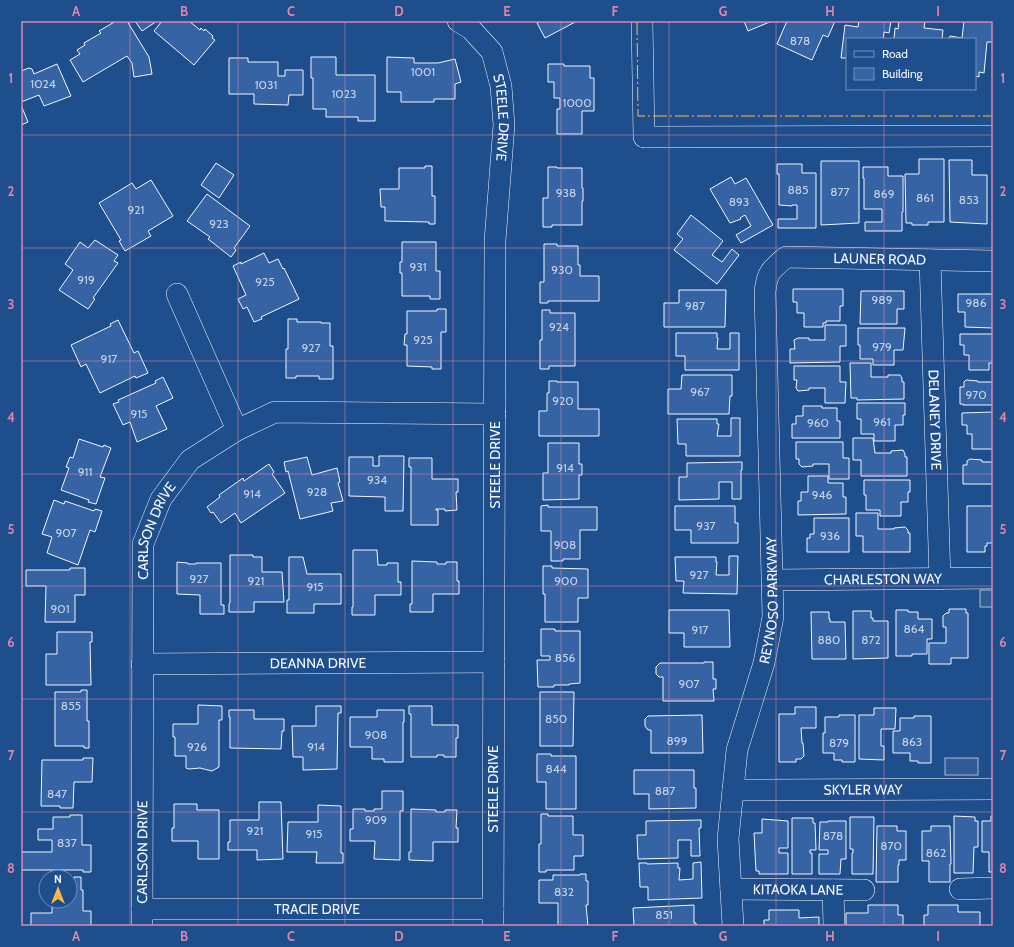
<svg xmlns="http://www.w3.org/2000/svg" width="1014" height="947" font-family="Cabin,sans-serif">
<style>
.parking{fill:#305b95;stroke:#a8bbd7}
.building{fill:#3563a3;stroke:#f2f6ff}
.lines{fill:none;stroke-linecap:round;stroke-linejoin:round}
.minor-casing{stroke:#f2f6ff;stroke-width:22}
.minor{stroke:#1f4e8c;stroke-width:21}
.power{stroke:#ffb74d;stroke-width:1;stroke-dasharray:14 3 2 3;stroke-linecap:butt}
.grid{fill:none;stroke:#da87ad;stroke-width:1;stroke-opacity:0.55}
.labels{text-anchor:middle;stroke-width:3;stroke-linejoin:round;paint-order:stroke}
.number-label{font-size:12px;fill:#c3d1e8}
.street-label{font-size:14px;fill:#f2f6ff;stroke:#1f4e8c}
.neatline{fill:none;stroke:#da87ad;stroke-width:1.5}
.grid-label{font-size:13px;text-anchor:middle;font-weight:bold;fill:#da87ad}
</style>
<rect width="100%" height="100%" fill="#1f4e8c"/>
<g class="parking">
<rect x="980" y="590" width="13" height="17"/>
<rect x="945" y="758" width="33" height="17"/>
</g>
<g class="building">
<path d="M116,21H127L149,57L152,74L134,77L132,63L127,56L83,82L70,60L80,54L77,50L85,45L84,43L101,33L99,31Z"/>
<path d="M135,21H157L142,31Z"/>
<path d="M162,21H189L200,30L201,28L204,31L205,29L213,36L212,38L215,40L194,65L154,31Z"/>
<path d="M541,21H577L545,38L537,23Z"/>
<path d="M744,21H772L748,31Z"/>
<path d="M787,21H835L828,37L823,35L812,60L777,44Z"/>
<path d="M859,21H891L889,33L884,32L883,39H847V58H841L845,25L858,27Z"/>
<path d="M899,21H925L924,28L943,30L942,39H894L895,28L898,29Z"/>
<path d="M964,21H993V42H987L984,73L979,72V77L975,76V39H949L950,36L962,38Z"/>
<path d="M311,57H336V75H375V121H358V117H326V109H313V78H311Z"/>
<path d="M387,57L414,58V63H438L455,59L461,82L455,84V99H434V102H401V92H387Z"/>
<path d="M229,58H248V62H278V76H285V70H303V95H289L288,105L254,104V94H229Z"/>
<path d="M57,64L71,96L44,106L39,95L21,102V71L29,68L32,69L34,74Z"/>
<path d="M548,64H564V66H590V78H594V111H582V134H557V109H560V98H554V82H548Z"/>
<path d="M21,105L28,122L21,125Z"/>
<path d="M919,159H944V222H928V225H912V223H906L905,174H919Z"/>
<path d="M949,160H972V175H987V224L950,222Z"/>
<path d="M821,161H859V223L821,225Z"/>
<path d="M216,163L234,175L219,198L201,185Z"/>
<path d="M777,164H802V173H816V228H778V219H797V205H792V206L779,205V174H777Z"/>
<path d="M425,166H432V196H435V224H429V222L385,221V207H381L380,189H399V168H425Z"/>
<path d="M548,167H557V168H582V188H583V201H582V225H552V227H543V198H548Z"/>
<path d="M863,167H888V176H903V212H902V231H865V222H882V209H864V178H863Z"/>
<path d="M731,177L735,184L746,178L773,225L741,243L736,235L751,226L745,215L740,218L741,219L730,223L710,189Z"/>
<path d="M151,180L173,216L148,231L151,236L125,251L119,241L121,240L99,203L132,183L136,189Z"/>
<path d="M207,194L250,226L234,248L236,250L231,257L208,239L210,237L187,221Z"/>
<path d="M691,215L723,241L712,255L722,262L732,249L739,255L717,284L674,250L683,239L677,234Z"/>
<path d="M95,240L118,255L114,261L118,263L93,298L95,299L88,309L59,290L73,270L65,264L80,242L88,248Z"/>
<path d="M402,242H436V271H440V299H430V296H402V273H400V262H402Z"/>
<path d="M544,244H557V246H578V265H580V276H599V301H548V303H540V282H544Z"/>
<path d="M264,253L269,263L278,259L283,269L284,268L299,299L261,317L262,319L254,322L247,307L243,309L238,299L246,295L233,266L241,262V264Z"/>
<path d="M793,289H843V306H840V321H826V323H823V327H804V313H797V302H793Z"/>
<path d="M679,290H726L725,327H664V303H679Z"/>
<path d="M861,291H904V309H897V324H860Z"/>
<path d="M958,294H993V328L965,327V312H958Z"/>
<path d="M437,309H446V332H441V369H432V367L407,366V345H404L405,334H407V311H437Z"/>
<path d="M542,310H550V313H575V366H549V369H540V340H542Z"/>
<path d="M288,319H297V322H321V323H330V346H333V379H319V376H296V378H286V349H288Z"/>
<path d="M118,320L134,353L138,351L148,373L136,378L135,376L100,393L86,364L81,367L71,345L111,326L110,324Z"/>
<path d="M825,325H846V346H840V362L790,363V349H795L794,340L798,338H809V340H825Z"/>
<path d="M858,328H905L903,350H894V365H873V359H860V345H858Z"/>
<path d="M676,333H717V338H718L717,349H730V333H739V370H685V356H676Z"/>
<path d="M960,334H993V363H989V370H969V355H964V345H960Z"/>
<path d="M850,363H871V377H888V375H900L902,378V382H904V399L857,400V398H851Z"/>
<path d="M794,366H840V382H846L845,403H825V388H809V390L798,391L796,388L797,380H794Z"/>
<path d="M682,375H732V396H730L729,414H668V389H681Z"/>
<path d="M163,377L173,398L156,406L167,429L137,442L130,422L123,425L113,404L119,402L118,400L156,383L155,381Z"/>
<path d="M966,380L978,381V382H993V405H963V404H960V387H964V382Z"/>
<path d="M549,381H557V382H578V409H599V436H539V411H547V393H549Z"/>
<path d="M857,403H905V415H903V425H895V441H874V434H861V419H857Z"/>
<path d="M803,406H822V408H837V421H840V438H792V424H796V416H803Z"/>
<path d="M993,412V449H972V434H967V425H962V413Z"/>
<path d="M731,418H740V456H686V444H678L677,419H717V424H719L717,436H731Z"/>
<path d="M853,438H873L875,453H891V451L903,450L905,454V457H907V476H861V460H853Z"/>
<path d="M79,439L103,447L104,445L111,448L100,477L105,478L96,504L88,502L89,500L61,490L69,468L66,467L70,457L73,458Z"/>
<path d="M796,442H843V458H849V479H829V464H813V466L802,467L799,464V459H796Z"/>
<path d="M548,443H579V464H582V475H579V499L543,500V473H548Z"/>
<path d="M379,456H404L403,511H385V497L349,496V457H373V466H379Z"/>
<path d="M307,457L312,475L337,468L340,482L338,483L343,501L331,503L333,511L300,519L288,471L286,472L284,462Z"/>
<path d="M409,458H432V479H458V492H456L457,510L445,511V509H436V510H438V525H411V467H409Z"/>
<path d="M970,459L982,460V462H993V484H963V465H967V461Z"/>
<path d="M742,462V470H741V499H732V482H719V499L679,500V477H687V463Z"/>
<path d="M269,464L274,472L272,474L285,493L241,523L235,513L221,523L213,512L211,513L207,507L220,497L219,495L243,478L244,481Z"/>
<path d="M808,476H828V483H843V497H846V514L798,515V501H801V492H808Z"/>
<path d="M864,480H910V492H908V502H901V516H880V510H866V495H864Z"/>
<path d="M54,500L64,504L65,501L94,511L95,509L102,511L95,532L90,530L78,565L47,553L52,537L42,534Z"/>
<path d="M548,505V507H597V530H580V559H563V561H551V531H541V506Z"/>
<path d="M675,506H735V523H738V543H691V530H675Z"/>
<path d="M967,506H993V543H987V546H985V552H967Z"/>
<path d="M856,513H878V529H894V528L905,527L908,530V533H910V552H863V536H856Z"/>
<path d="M814,518H849V552H807V538H810V534H814Z"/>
<path d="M353,550H377L378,565H387V563H398V582H401V595H375V615H352V607H353Z"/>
<path d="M230,555H253V557H262V572H282L284,602H254V612H229V604L230,603Z"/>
<path d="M729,556H738L737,594L683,593L684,581H676L675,557H716V562H717L716,575H729Z"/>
<path d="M289,557H303L307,574H341V604H314V613H287V600H289Z"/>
<path d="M412,561L437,562V564H446V562H457V581H459V594H433V612H410V604H412Z"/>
<path d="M177,562L188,563V564H196V563H221V605H224V614H200V595L177,594Z"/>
<path d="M543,566H552V568L588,569V598H578V622H545V594H543Z"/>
<path d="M70,568H85V595H75V622H45L46,586H26V570H70Z"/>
<path d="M949,609H966V613H968V658H951V664H929V643H946V627H943V616L946,613H949Z"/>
<path d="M669,610H729L730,647H684V633H669Z"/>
<path d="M896,610H908V612H918V619H932V639H927V654H912V656H896Z"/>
<path d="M853,611H871V618H873V621H888V658L853,659Z"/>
<path d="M811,612H829V619H830V622H845L846,659H812Z"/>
<path d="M541,629H555V631H580V683L569,684V685H554V687H538L537,660H550V656H541Z"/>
<path d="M57,632H92V642H90L91,685H46V654H57Z"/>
<path d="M704,662H713V679H716V689H713L714,701H663V677H659L656,674V667L660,663H704Z"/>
<path d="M81,690H87V721H89V748H84V746H55V692H81Z"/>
<path d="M540,692H574L573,746H540Z"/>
<path d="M198,705L222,706V720H219V767L212,771L200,768L189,769L186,768V756H175V737H173V724H198Z"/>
<path d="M316,706H341V713H338L337,769L303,770V757H293L292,726H316Z"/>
<path d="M409,706H432V725H458V738H456V757H444V755H437V757H411V714H409Z"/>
<path d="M795,707H816V728H801L802,743H803L804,756L801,759H796V762H779V714H795Z"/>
<path d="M874,708H896L895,729H881V746H884V760L859,759V715H874Z"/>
<path d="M229,710H254V719H284V731H282L281,749L230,748V717H229Z"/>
<path d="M377,710H404V722H403V762H384V759H372V747H350V717H377Z"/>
<path d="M702,715L703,753H651V730H648L645,726V719L648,716Z"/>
<path d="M839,715H855V762H842V760H834V753H823V733H825V717H839Z"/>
<path d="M914,716H931V763H918V761H910V753H893V731H900V718H914Z"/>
<path d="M537,754H551V756H576V809H546V782H537Z"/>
<path d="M83,758H93L92,782H74L73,808H60V806H41L42,760H83Z"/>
<path d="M634,770H694V788H696V808L649,809V794H634Z"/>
<path d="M382,791H403V811H400V860L374,859L375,841H350V829H353V809H365V811H374V809H382Z"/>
<path d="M259,802H281L283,859L257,860V850H228V842H230V820H259Z"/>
<path d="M174,804H197V810H219V859H198V841H172V828H174Z"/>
<path d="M318,805L341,806V853H343V863H316L317,852H287L288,822H318Z"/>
<path d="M411,809L436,810V812H445V810H457L456,828H458V842H433V861L409,860V852H411Z"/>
<path d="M541,814H548V816H573V835H583V856H574V870H546V872H539V844H541Z"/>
<path d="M70,815H82V845H91V872H83V870H21V852H52V840H38V829H53V817H70Z"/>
<path d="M954,816L975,817V821H978V847H974L973,873H954Z"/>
<path d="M991,816H993V872H989V852H982V821H991Z"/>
<path d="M850,817H874L873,874H852V853H853V849H850Z"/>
<path d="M792,818H813V823H815L816,850H810V853H812V874H792Z"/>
<path d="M762,819L788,821V848H779V853H788V874H759V871H756L754,833H762Z"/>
<path d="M701,820V828H699L700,856H691V840H678V858L638,859L637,835H646V821Z"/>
<path d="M828,821H846V859H841L840,874H819V854H828V850H819L820,822H828Z"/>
<path d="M877,826H897V831H906V860H899V865H898V882H876Z"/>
<path d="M931,826H950L951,864H950V882H929V861H922V831H931Z"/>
<path d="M701,862L702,898L648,900V887H640L639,863H647V864L678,863V868H680L679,880L693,879V863Z"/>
<path d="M580,874H586V881H588V905H586L588,926H558V903H539V880H553V875H580Z"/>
<path d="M74,877H81V890H83V911H91V926H31V913H52V901H70V879H74Z"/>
<path d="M694,905V923H696V926H634L633,908Z"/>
<path d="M868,905H898V915H903V926H846V913H868Z"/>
<path d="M928,905H958V912H980V926H924V915H928Z"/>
<path d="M769,910H799V918L819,917V926H764V920H769Z"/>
</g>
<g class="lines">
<g class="minor-casing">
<g id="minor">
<path id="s1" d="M458,21L471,29L492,52L501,86L504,125L495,241L493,926"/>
<path d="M642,21L644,137L993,136"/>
<path id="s2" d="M930,260L940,579"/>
<path d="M177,294L237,430"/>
<path id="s3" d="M773,580L993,578"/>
<path id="s4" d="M142,664L494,662"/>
<path id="s5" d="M733,790L993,789"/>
<path id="s6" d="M731,889L864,890"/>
<path d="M960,889L993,888"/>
<path d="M833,890L834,926"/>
<path id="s7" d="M142,909H493"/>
<path id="s8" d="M142,926L143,544L161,499L190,460L237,430L275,412L495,414"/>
<path id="s9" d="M733,926L728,839L737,750L764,663L773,617L765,292C767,272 771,270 786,257L993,261"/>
</g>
</g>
<use href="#minor" class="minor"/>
<path class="power" d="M637,21L638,116H993"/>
</g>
<path class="grid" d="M130,21V926M238,21V926M345,21V926M453,21V926M561,21V926M669,21V926M776,21V926M884,21V39M884,89V926M21,135H993M21,248H993M21,361H993M21,474H993M21,586H993M21,699H993M21,812H993"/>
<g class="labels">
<g class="number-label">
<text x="800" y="45">878</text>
<text x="423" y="76">1001</text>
<text x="43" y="88">1024</text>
<text x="266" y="89">1031</text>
<text x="344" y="98">1023</text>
<text x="577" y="107">1000</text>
<text x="798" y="194">885</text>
<text x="840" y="196">877</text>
<text x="566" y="197">938</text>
<text x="884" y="198">869</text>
<text x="925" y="202">861</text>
<text x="969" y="204">853</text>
<text x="739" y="206">893</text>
<text x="136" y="214">921</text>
<text x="219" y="228">923</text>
<text x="418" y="271">931</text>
<text x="562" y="274">930</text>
<text x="86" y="284">919</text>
<text x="265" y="286">925</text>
<text x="882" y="304">989</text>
<text x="976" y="307">986</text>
<text x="695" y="310">987</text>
<text x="559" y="331">924</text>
<text x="423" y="344">925</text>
<text x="882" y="351">979</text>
<text x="311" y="352">927</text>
<text x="109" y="363">917</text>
<text x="700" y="396">967</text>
<text x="976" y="399">970</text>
<text x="563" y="405">920</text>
<text x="139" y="418">915</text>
<text x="882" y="426">961</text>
<text x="818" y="427">960</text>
<text x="565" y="472">914</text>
<text x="85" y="476">911</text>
<text x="377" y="484">934</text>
<text x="317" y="496">928</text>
<text x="252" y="498">914</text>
<text x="822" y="499">946</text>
<text x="706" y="530">937</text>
<text x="66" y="537">907</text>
<text x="830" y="540">936</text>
<text x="565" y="549">908</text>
<text x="699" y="579">927</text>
<text x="199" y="583">927</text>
<text x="256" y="585">921</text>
<text x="566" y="585">900</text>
<text x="315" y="591">915</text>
<text x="60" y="613">901</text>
<text x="914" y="633">864</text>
<text x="700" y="634">917</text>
<text x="829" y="644">880</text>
<text x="871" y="644">872</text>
<text x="565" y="662">856</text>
<text x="689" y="688">907</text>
<text x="71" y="710">855</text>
<text x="556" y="723">850</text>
<text x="376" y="739">908</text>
<text x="677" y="745">899</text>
<text x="912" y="746">863</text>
<text x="839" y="747">879</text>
<text x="197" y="751">926</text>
<text x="316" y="751">914</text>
<text x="556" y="773">844</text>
<text x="665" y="795">887</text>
<text x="57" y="798">847</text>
<text x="376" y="824">909</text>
<text x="255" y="835">921</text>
<text x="314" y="838">915</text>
<text x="833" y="840">878</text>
<text x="67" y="847">837</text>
<text x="891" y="850">870</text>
<text x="936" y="857">862</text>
<text x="564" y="896">832</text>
<text x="664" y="919">851</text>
</g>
<g class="street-label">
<text dy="5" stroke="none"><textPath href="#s1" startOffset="113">STEELE DRIVE</textPath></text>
<text dy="5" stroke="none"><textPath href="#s9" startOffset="776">LAUNER ROAD</textPath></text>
<text dy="5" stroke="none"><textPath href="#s2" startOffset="160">DELANEY DRIVE</textPath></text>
<text transform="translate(495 465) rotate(-90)" y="5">STEELE DRIVE</text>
<text dy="5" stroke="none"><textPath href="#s8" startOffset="398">CARLSON DRIVE</textPath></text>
<text dy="5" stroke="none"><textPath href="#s3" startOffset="110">CHARLESTON WAY</textPath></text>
<text dy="5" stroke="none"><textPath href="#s9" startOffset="331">REYNOSO PARKWAY</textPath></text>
<text dy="5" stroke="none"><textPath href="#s4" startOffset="176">DEANNA DRIVE</textPath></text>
<text transform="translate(493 789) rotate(-90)" y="5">STEELE DRIVE</text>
<text dy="5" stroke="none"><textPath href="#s5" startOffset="130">SKYLER WAY</textPath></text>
<text dy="5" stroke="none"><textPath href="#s8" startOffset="74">CARLSON DRIVE</textPath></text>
<text dy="5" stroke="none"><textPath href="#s6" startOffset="67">KITAOKA LANE</textPath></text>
<text dy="5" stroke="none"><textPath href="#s7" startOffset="175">TRACIE DRIVE</textPath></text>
</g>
</g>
<rect width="1014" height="947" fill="none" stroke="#1f4e8c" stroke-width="44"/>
<rect x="846" y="38" width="130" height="52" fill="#1f4e8c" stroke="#7391ba"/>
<rect x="854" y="51" width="20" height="6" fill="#1f4e8c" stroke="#7391ba"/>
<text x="882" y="58" font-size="12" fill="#f2f6ff">Road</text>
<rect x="854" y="68" width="20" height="12" fill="#3563a3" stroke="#7391ba"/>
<text x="882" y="78" font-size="12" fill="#f2f6ff">Building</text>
<g transform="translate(58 889)"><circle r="19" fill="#1f4e8c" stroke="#7391ba"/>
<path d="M0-3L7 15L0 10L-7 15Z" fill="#ffb74d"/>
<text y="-6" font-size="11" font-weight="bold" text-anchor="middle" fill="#f2f6ff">N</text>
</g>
<rect x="22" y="22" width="970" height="903" class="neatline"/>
<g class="grid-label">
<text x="76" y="16">A</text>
<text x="184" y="16">B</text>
<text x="291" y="16">C</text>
<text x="399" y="16">D</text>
<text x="507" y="16">E</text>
<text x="615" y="16">F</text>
<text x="723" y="16">G</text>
<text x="830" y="16">H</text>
<text x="938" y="16">I</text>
<text x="11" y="83">1</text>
<text x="1003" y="83">1</text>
<text x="11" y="196">2</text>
<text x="1003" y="196">2</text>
<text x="11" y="309">3</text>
<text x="1003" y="309">3</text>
<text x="11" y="422">4</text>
<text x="1003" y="422">4</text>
<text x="11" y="534">5</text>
<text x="1003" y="534">5</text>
<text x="11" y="647">6</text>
<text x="1003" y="647">6</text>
<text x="11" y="760">7</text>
<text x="1003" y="760">7</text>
<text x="11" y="873">8</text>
<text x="1003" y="873">8</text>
<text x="76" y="941">A</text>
<text x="184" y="941">B</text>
<text x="291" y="941">C</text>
<text x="399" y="941">D</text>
<text x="507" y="941">E</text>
<text x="615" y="941">F</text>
<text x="723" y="941">G</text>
<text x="830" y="941">H</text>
<text x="938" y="941">I</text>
</g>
</svg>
